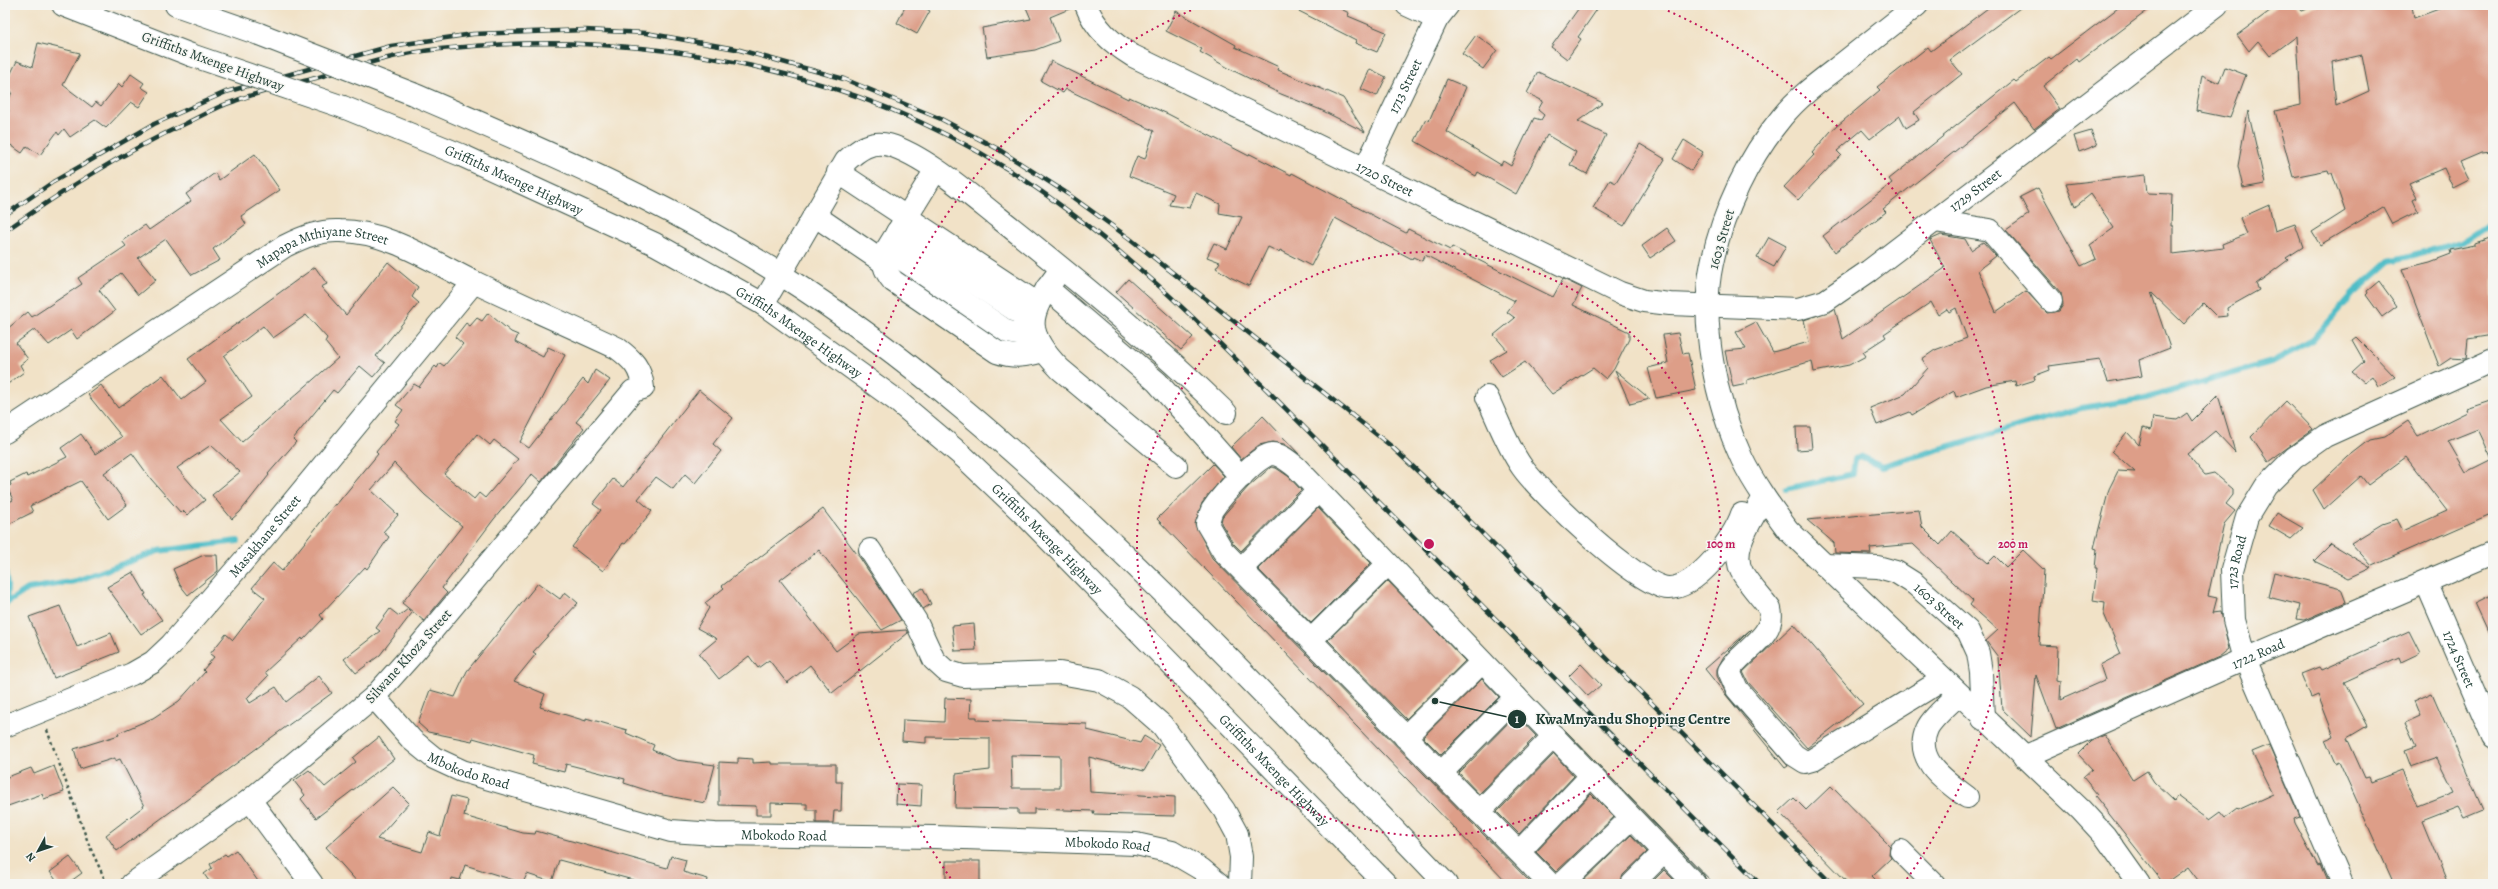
<svg xmlns="http://www.w3.org/2000/svg" width="2498" height="889" font-family="Alegreya,serif">
<style>
.lines{fill:none;stroke-linecap:round;stroke-linejoin:round}
.stream{stroke:#4fbdc7;stroke-width:6}
.building{fill:#dd9e88;fill-rule:evenodd}
.minor-casing{stroke:#3e564a;stroke-width:24}
.path{stroke:#3e564a;stroke-width:2.5;stroke-dasharray:3 3;stroke-linecap:butt}
.minor{stroke:#fff;stroke-width:22}
.rail-casing{stroke:#1f3d34;stroke-width:4.5}
.rail{stroke:#f6f6f2;stroke-width:3;stroke-dasharray:9;stroke-linecap:butt}
.minor-bridge-casing{stroke:#3e564a;stroke-width:24;stroke-linecap:butt}
.minor-bridge{stroke:#fff;stroke-width:22}
.ring{fill:none;stroke:#c2185b;stroke-width:2;stroke-dasharray:2 4}
.labels{text-anchor:middle;stroke-width:3;stroke-linejoin:round;paint-order:stroke}
.street-label{font-size:14px;fill:#1f3d34;stroke:#f6f6f2}
.centre{fill:#c2185b;stroke:#f6f6f2;stroke-width:2}
.ring-label{font-size:12px;text-anchor:middle;font-weight:bold;fill:#c2185b;stroke:#f6f6f2;stroke-width:3;stroke-linejoin:round;paint-order:stroke}
.leader{fill:none;stroke:#1f3d34;stroke-width:1.5}
.callout-dot{fill:#1f3d34;stroke:#f6f6f2;stroke-width:1.5}
.mark-label{font-size:12px;text-anchor:middle;font-weight:bold;fill:#fff}
.callout-label{font-size:15px;text-anchor:middle;font-weight:bold;fill:#1f3d34;stroke:#f6f6f2;stroke-width:3;stroke-linejoin:round;paint-order:stroke}
</style>
<rect width="100%" height="100%" fill="#f6f6f2"/>
<filter id="ink" filterUnits="userSpaceOnUse"><feTurbulence type="fractalNoise" baseFrequency=".025" numOctaves="2"/><feDisplacementMap in="SourceGraphic" scale="8" xChannelSelector="R" yChannelSelector="G"/><feConvolveMatrix kernelMatrix="1 2 1 2 8 2 1 2 1" color-interpolation-filters="sRGB"/></filter>
<filter id="wash" filterUnits="userSpaceOnUse"><feTurbulence type="fractalNoise" baseFrequency=".012" numOctaves="4" result="noise"/><feDisplacementMap in="SourceGraphic" scale="16" xChannelSelector="R" yChannelSelector="G"/><feGaussianBlur stdDeviation="0.9" result="paint"/><feColorMatrix in="noise" values="0 0 0 0 0 0 0 0 0 0 0 0 0 0 0 0 0 1.4 0 .05"/><feComposite in="paint" operator="in"/></filter>
<g filter="url(#wash)">
<rect width="100%" height="100%" fill="#f1e2c7"/>
<g class="lines">
<g class="stream">
<path d="M1786,489L1853,474L1855,459L1860,456L1882,466L2081,408L2148,398L2272,362L2313,340L2353,294L2390,261L2462,242L2493,221"/>
<path d="M5,572L7,586L6,603"/>
<path d="M5,604L28,589L76,581L158,551L238,541"/>
</g>
</g>
<g id="blocks">
<g class="building">
<path d="M906,5H919L930,11L917,34L897,23Z"/>
<path d="M1025,5H1074V7L1050,17L1059,41L1035,50L987,57L982,28L1031,19Z"/>
<path d="M1287,5H1333L1349,13L1348,16L1386,32L1377,52L1355,43L1356,40Z"/>
<path d="M1581,5H1600L1578,37L1581,39L1567,59L1551,47Z"/>
<path d="M1992,5H2024L1950,60L1962,74L1914,112L1919,120L1906,128L1900,116L1870,139L1862,130L1837,151L1841,155L1798,200L1784,187L1814,155L1812,153L1831,131L1880,90L1877,87L1928,47L1931,51Z"/>
<path d="M2122,5H2155L2079,62L2077,59L2043,86L2060,109L2034,129L2015,103L1883,209L1886,212L1835,252L1823,236L1892,183L1889,179L2014,80L2016,82L2049,57L2051,59Z"/>
<path d="M2278,5H2296L2301,11L2317,5H2412L2414,18L2450,5H2493V152L2481,153L2460,162L2469,180L2453,188L2444,168L2409,183L2417,198L2413,200L2418,211L2392,224L2383,207L2320,245L2312,232L2345,211L2332,173H2329L2328,170L2293,177L2275,111L2301,105L2297,36L2270,56L2258,41L2249,51L2237,35ZM2362,55L2369,91L2336,106L2332,62Z"/>
<path d="M1176,11L1236,45L1235,47L1279,67L1278,70L1343,98L1365,132L1321,110L1281,94L1232,70L1200,52L1202,49L1166,31Z"/>
<path d="M1476,35L1497,50L1483,69L1462,54Z"/>
<path d="M38,43L80,53L63,85L92,107L96,102L101,106L119,84L122,87L131,74L144,83L141,87L149,92L139,107L131,102L106,128L95,120L70,137L64,129L59,135L57,132L40,155L27,146L22,153L5,141V125L9,110L5,108L12,92L5,85L17,61L32,67Z"/>
<path d="M1051,61L1128,99L1129,97L1168,114L1249,156L1250,154L1291,175L1292,173L1406,233L1408,229L1450,250L1452,247L1553,297L1563,279L1582,288L1573,305L1629,332V339L1614,369L1606,379L1593,368L1552,394L1525,362L1502,377L1490,360L1507,350L1494,335L1515,318L1507,312L1515,301L1425,255L1422,261L1413,257L1412,259L1335,218L1311,266L1280,250L1279,252L1268,247L1249,286L1230,277L1216,268L1220,262L1207,257L1214,243L1227,249L1242,217L1219,213L1220,204L1196,193L1190,208L1169,205L1174,194L1129,176L1137,156L1145,159L1154,131L1066,89L1063,93L1041,81Z"/>
<path d="M2225,67L2246,75L2230,118L2196,111L2202,75L2219,83Z"/>
<path d="M1370,69L1386,77L1377,96L1361,89Z"/>
<path d="M1538,72L1603,103L1578,121L1606,135L1587,174L1570,165L1576,152L1547,135L1516,194L1478,172L1476,176L1415,141L1426,119L1429,121L1447,79L1466,87L1447,132L1501,165L1503,161L1511,166L1534,118L1541,120L1544,115L1538,110L1543,101L1527,93Z"/>
<path d="M2248,111L2265,184L2243,188L2238,166Z"/>
<path d="M2091,131L2097,145L2079,152L2074,136Z"/>
<path d="M1684,140L1703,152L1691,171L1673,159Z"/>
<path d="M1640,144L1665,159L1624,226L1593,208L1610,180L1616,183Z"/>
<path d="M255,154L280,190L241,216L246,224L213,249L220,260L192,275L166,239L138,258L156,280L138,295L121,273L99,290L115,311L77,339L71,330L49,345L35,329L16,343L28,359L20,365L24,372L5,386V327L7,329L28,312L32,317L82,284L78,278L126,246L122,241L145,225L149,230L191,201L186,194L215,173L219,180Z"/>
<path d="M2145,175L2147,193L2172,194L2171,226H2173V254L2223,248L2222,244L2247,234L2240,218L2269,205L2275,231L2295,224L2303,247L2286,258L2288,260L2256,284L2259,290L2227,308L2228,316L2217,317L2203,303L2184,324L2151,292L2170,348L2139,360L2142,376L2108,382L2100,359L2049,366L2050,370L2034,376L2035,380L2016,386L2015,381L1986,386L1956,397L1954,391L1912,415L1910,412L1877,425L1870,408L1905,394L1928,368L1922,359L1935,350L1967,338L1956,308L1949,312L1947,309L1938,315L1931,302L1884,334L1886,337L1863,352L1866,356L1849,365L1814,372L1812,361L1747,380V384L1733,387L1725,351L1746,349L1736,332L1756,322L1773,352L1809,342L1804,320L1835,309L1843,339L1945,268L1930,240L1941,235L1965,239L1971,250L1983,242L1996,256L1978,270L1996,312L2026,291L2047,313L2059,311L2063,305L2061,293L2006,230L2029,214L2020,197L2038,188L2081,266L2096,259L2090,245L2114,228L2091,194L2075,207L2066,184Z"/>
<path d="M1667,228L1676,241L1650,258L1642,246Z"/>
<path d="M1769,237L1786,246L1774,267L1757,258Z"/>
<path d="M2493,237V335L2468,339L2466,359L2451,358L2439,366L2402,269L2430,262L2451,254L2450,250L2475,245V243Z"/>
<path d="M388,262L418,287L412,297L419,303L376,356L385,363L373,377L360,366L337,393L333,390L293,439L296,442L268,474L269,475L240,512L232,519L212,495L240,472L211,445L177,468L205,500L187,515L183,511L181,513L151,479L132,453L104,473L127,505L108,519L81,481L30,506L33,512L5,526V504L13,500L7,487L11,485L10,482L26,474L27,477L67,457L61,448L81,434L95,454L122,437L88,395L101,385L118,408L163,375L182,400L206,382L188,359L315,267L327,284L321,287L346,315ZM306,315L327,338L325,342L338,358L242,442L221,419L252,397L224,356L263,326L273,338Z"/>
<path d="M1128,279L1193,337L1181,350L1116,292Z"/>
<path d="M2379,281L2397,306L2382,317L2366,295L2368,293L2367,291Z"/>
<path d="M488,313L511,332L518,335L515,342L543,357L548,347L565,355L520,442L529,448L583,379L588,384L595,370L610,380L576,422L584,428L541,482L532,474L494,519L442,588L447,593L424,621L402,603L462,526L425,495L394,463L392,466L371,490L398,515L383,532L389,537L367,569L365,567L320,615L323,619L303,640L302,638L265,672L268,676L247,698L250,703L276,687L286,702L319,676L332,693L117,851L106,835L144,806L120,759L115,761V758L80,769L74,749L119,735L118,733L153,718L179,701L205,672L203,670L214,657L210,654L226,634L233,640L265,598L252,588L273,563L282,571L335,504L336,505L378,454L376,452L399,424L395,421L403,410L396,405L414,384L419,387L435,366L437,368L440,363L444,366L463,344L455,337L466,323L470,326L477,318L482,321ZM477,434L490,445L494,440L518,459L485,498L479,493L474,499L444,474Z"/>
<path d="M1678,333L1683,354L1688,353L1696,390L1656,398L1648,368L1668,363L1663,335Z"/>
<path d="M2356,337L2372,353L2395,377L2378,386L2372,376L2364,382L2352,372L2364,361L2352,340Z"/>
<path d="M1615,370L1650,399L1630,404Z"/>
<path d="M699,390L733,418L713,444L721,451L695,483L685,474L673,489L656,477L638,499L652,511L625,544L623,543L603,571L572,547L601,510L593,504L613,479L623,487Z"/>
<path d="M2218,395L2235,452L2215,431L2187,454L2205,475L2214,473L2233,489V495L2226,504L2235,511L2224,524L2208,596L2217,598L2213,613L2221,612L2229,649L2219,657L2056,729L2036,675L2031,737L2002,709L1998,657L1986,641L1998,630L1970,605L1973,601L1913,544L1870,548L1871,554L1835,553L1834,543L1807,520L1919,510L1922,527L1940,545L1952,531L1988,563L1995,556L2006,567L2023,550L2044,570L2039,645L2058,646L2057,680L2061,681L2060,700L2105,680L2100,665L2121,654L2104,614L2105,603L2093,601L2097,568H2095L2097,549L2094,548L2109,489L2118,471L2135,472L2112,451L2127,432L2139,445L2143,428L2151,430L2153,417L2177,420L2187,413L2192,421Z"/>
<path d="M2493,400V513L2372,566L2351,543L2382,524L2397,519L2403,531L2447,511L2406,457L2368,485L2361,476L2324,509L2313,490L2348,457L2370,440L2384,437L2408,421L2418,436L2467,412L2466,409ZM2478,429L2492,459L2466,472L2448,441Z"/>
<path d="M2286,401L2313,429L2268,462L2251,437Z"/>
<path d="M1263,416L1299,454L1284,444L1273,442L1259,445L1241,459L1231,447Z"/>
<path d="M1796,427H1810L1812,449L1797,450Z"/>
<path d="M1213,464L1224,476L1202,503L1195,524L1212,558L1532,884H1508L1157,519Z"/>
<path d="M1271,467L1276,468L1288,476L1301,490L1241,551L1233,543L1221,523L1222,517L1248,487Z"/>
<path d="M1318,508L1371,563L1311,623L1258,569Z"/>
<path d="M823,509L860,558L901,620L882,630L819,550L780,580L836,651L859,634L906,630L908,633L832,693L810,665L787,683L769,660L758,668L749,656L719,679L699,654L717,639L697,628L709,608L705,603L724,588L722,586Z"/>
<path d="M2277,513L2303,528L2291,539L2269,526Z"/>
<path d="M2331,544L2371,568L2349,578L2314,561Z"/>
<path d="M204,555H217L218,571L188,595L180,585L173,569Z"/>
<path d="M133,572L146,594L144,595L162,620L141,634L107,587Z"/>
<path d="M2274,572L2341,589L2346,602L2304,620L2297,619L2300,605L2268,597Z"/>
<path d="M1388,581L1465,661L1406,719L1328,640Z"/>
<path d="M538,583L560,599L565,592L578,603L533,652L536,654L514,681L545,694L540,707L586,721V718L627,730L626,733L654,745L652,750L676,760L715,765L705,803L658,794L624,783L625,779L566,764L564,772L532,764L534,755L473,738L472,741L428,732L418,723L430,690L455,697L467,671Z"/>
<path d="M923,588L931,604L923,609L913,593Z"/>
<path d="M2493,594V642L2475,603Z"/>
<path d="M60,606L77,647L111,633L119,652L54,678L29,617Z"/>
<path d="M390,609L399,616L408,609L412,613L380,655L356,673L344,659L380,631L376,628Z"/>
<path d="M974,624L976,650L955,651L952,626Z"/>
<path d="M1794,624L1863,704L1807,748L1748,682L1743,672Z"/>
<path d="M1751,629L1724,656L1717,669V676L1728,697L1788,766L1785,768L1705,669Z"/>
<path d="M2409,631L2420,653L2401,662L2399,657L2344,682L2367,726L2347,738L2365,778L2369,777L2371,782L2402,770L2418,806L2454,792L2437,758L2411,767L2405,751L2416,747L2405,723L2420,716L2414,701L2432,693L2483,810L2464,818L2458,807L2422,821L2448,884H2394L2339,761L2335,763L2325,740L2334,736L2318,695L2311,698L2301,674L2319,667L2321,670Z"/>
<path d="M1581,664L1601,685L1588,696L1569,676Z"/>
<path d="M1482,679L1499,697L1441,755L1423,737Z"/>
<path d="M945,698L971,699L970,717H977V720L1087,724V730L1140,743L1144,736L1159,745L1144,771L1089,757L1090,792L1175,797V816L1093,814L1094,811L1034,809V814H1018V809L955,808L956,774L990,770V738L926,737V743L902,741L903,720L944,722ZM1011,755L1060,756V788H1012Z"/>
<path d="M1516,715L1536,736L1479,794L1459,773Z"/>
<path d="M1563,728L1714,884H1707L1704,875Z"/>
<path d="M2105,735L2133,780L2147,771L2154,782L2174,801L2177,796L2209,820L2220,812L2225,818L2237,809L2238,810L2273,794L2252,752L2269,745L2300,817L2294,819L2295,823L2318,866L2320,865L2328,884H2201L2188,867L2164,884L2095,796L2097,794L2083,777L2092,769L2078,754L2092,740Z"/>
<path d="M379,737L394,759L316,818L301,799L305,795L294,781L309,770L325,787L356,762L353,758Z"/>
<path d="M1554,754L1574,776L1519,834L1497,812Z"/>
<path d="M738,758L753,759V763L771,762V764H836V782H842L841,811H834L833,823H816V810H807V804L771,803V815H756V806L719,805V762L738,763Z"/>
<path d="M54,766L64,792L44,799L42,794L5,807V778L31,768L34,774Z"/>
<path d="M897,784L922,785L921,806L896,804Z"/>
<path d="M1831,786L1890,846L1889,854L1891,858L1872,876L1880,884H1849L1779,812L1794,798L1806,810Z"/>
<path d="M393,787L409,803L377,839L422,852L429,832L440,836L451,796L467,800L464,816L523,833L535,834L536,831L667,868L671,856L686,860L683,872L708,879L707,884H648L559,860L552,882L527,874L523,883L465,865L460,880L452,878L451,884H359L326,847Z"/>
<path d="M1591,794L1614,817L1556,872L1536,852Z"/>
<path d="M1631,835L1647,852L1623,875L1620,884H1580Z"/>
<path d="M236,850L260,884H211L204,874L212,868L210,864L225,854L227,856Z"/>
<path d="M70,857L82,873L67,884H59L50,872Z"/>
<rect x="946" y="861" width="34" height="23"/>
<path d="M1664,870L1678,884H1650Z"/>
</g>
</g>
</g>
<g filter="url(#ink)">
<use href="#blocks" fill-opacity="0" stroke="#3e564a" stroke-width="1"/>
<g class="lines">
<g class="minor-casing">
<g id="minor">
<path d="M63,5L191,55"/>
<path d="M176,5L259,34"/>
<path id="s1" d="M1086,5C1095,29 1112,43 1133,56L1620,293L1644,301L1670,304L1798,309L1825,301L1869,271L2217,5"/>
<path d="M1407,5L1437,19"/>
<path d="M1917,5C1892,25 1866,45 1841,65C1820,81 1798,97 1782,117C1748,158 1723,211 1712,263C1699,323 1716,403 1742,459C1754,484 1771,507 1788,530L2081,810L2105,836L2139,884"/>
<path d="M413,94C539,148 664,201 780,274C911,357 1026,460 1137,567C1243,670 1344,777 1446,884"/>
<path id="s2" d="M343,107L461,155L655,244L763,304L896,400L965,458L1028,518L1386,884"/>
<path id="s3" d="M1365,169L1437,19L1448,5"/>
<path d="M935,171L887,249C881,262 884,270 893,281L997,352C1015,358 1026,356 1043,351"/>
<path d="M838,172L1038,304"/>
<path d="M814,215L883,262"/>
<path d="M1935,221L1990,230L2051,301"/>
<path d="M897,232L1033,322"/>
<path d="M887,249L1008,332L1037,338"/>
<path d="M1056,276C1026,316 1025,333 1060,369L1176,466"/>
<path d="M1047,288L1157,382L1241,477"/>
<path d="M763,304L846,161C858,150 871,140 889,145C924,155 970,195 999,218C1077,280 1154,343 1226,413"/>
<path d="M1487,397C1498,420 1507,446 1522,467C1541,494 1638,586 1668,588C1697,589 1734,538 1742,514"/>
<path id="s4" d="M5,432L285,246C303,237 320,230 340,231C389,231 434,263 476,283C522,305 570,326 617,348C633,360 641,368 643,388L633,391L416,650L374,697L250,800L132,884"/>
<path d="M1764,497C1753,519 1728,550 1743,574C1751,587 1761,597 1770,609C1777,636 1740,651 1729,671L1737,689L1794,755L1805,762L1812,760L1942,680"/>
<path d="M870,550L916,621L934,660L946,671L963,676L1060,673L1099,680L1130,697L1162,725L1224,810L1237,834L1241,857L1240,884"/>
<path id="s5" d="M1824,565L1878,567L1896,572L1915,584L1968,631L1978,653L1981,672L1983,719"/>
<path d="M1241,569L1318,491"/>
<path id="s6" d="M2426,582L2493,737"/>
<path d="M1311,640L1388,564"/>
<path d="M1958,695C1950,703 1931,719 1927,729C1913,760 1946,781 1967,797"/>
<path id="s7" d="M374,697L412,740L434,758L462,771L671,831L715,834L934,837L1136,844L1172,852L1201,869L1219,884"/>
<path id="s8" d="M5,726L132,674L153,662L171,645L265,536L474,282"/>
<path d="M1405,737L1482,662"/>
<path id="s9" d="M2024,757L2245,659L2493,553"/>
<path d="M1441,773L1516,697"/>
<path d="M250,800L312,884"/>
<path d="M1479,812L1554,736"/>
<path d="M1901,851L1934,884"/>
<path d="M1519,852L1591,776"/>
<path d="M1550,884L1223,551L1207,524C1209,520 1210,514 1212,510C1220,498 1258,454 1272,454C1281,454 1289,462 1296,467L1695,884"/>
<path d="M1562,884L1631,818"/>
<path d="M1632,884L1664,852"/>
<path id="s10" d="M2342,884L2245,659L2234,620L2232,570L2247,517L2266,486L2294,458L2325,436L2493,360"/>
</g>
</g>
<path class="path" d="M47,730L89,845L107,884"/>
<use href="#minor" class="minor"/>
<g class="rail-casing">
<g id="rail">
<path d="M5,215L53,182L154,124L226,92L391,46L473,34L585,30L646,33L736,49L844,79L941,119L998,149L1068,194L1129,238L1391,446L1460,511L1832,884"/>
<path d="M5,231C63,191 123,152 187,123C203,115 218,106 235,101C261,91 289,85 316,78C357,66 398,53 440,49C634,28 842,65 1009,170C1135,250 1236,360 1341,464C1481,604 1620,744 1760,884"/>
</g>
</g>
<use href="#rail" class="rail"/>
<g class="minor-bridge-casing">
<g id="minor-bridge">
<path d="M259,34L413,94"/>
<path d="M191,55L343,107"/>
</g>
</g>
<use href="#minor-bridge" class="minor-bridge"/>
</g>
</g>
<g class="ring">
<circle cx="1429" cy="544" r="292"/>
<path d="M954 883A584 584 0 0 1 1201 6M1657 6A584 584 0 0 1 1904 883"/>
</g>
<g class="labels">
<g class="street-label">
<text transform="translate(213 61) rotate(20)" y="5">Griffiths Mxenge Highway</text>
<text dy="5" stroke="none"><textPath href="#s3" startOffset="92">1713 Street</textPath></text>
<text dy="5" stroke="none"><textPath href="#s2" startOffset="186">Griffiths Mxenge Highway</textPath></text>
<text dy="5" stroke="none"><textPath href="#s1" startOffset="351">1720 Street</textPath></text>
<text dy="5" stroke="none"><textPath href="#s1" startOffset="1007">1729 Street</textPath></text>
<text transform="translate(1721 239) rotate(-74)" y="5">1603 Street</text>
<text dy="5" stroke="none"><textPath href="#s4" startOffset="373">Mapapa Mthiyane Street</textPath></text>
<text dy="5" stroke="none"><textPath href="#s2" startOffset="510">Griffiths Mxenge Highway</textPath></text>
<text dy="5" stroke="none"><textPath href="#s8" startOffset="330">Masakhane Street</textPath></text>
<text dy="5" stroke="none"><textPath href="#s2" startOffset="834">Griffiths Mxenge Highway</textPath></text>
<text dy="5" stroke="none"><textPath href="#s10" startOffset="344">1723 Road</textPath></text>
<text dy="5" stroke="none"><textPath href="#s5" startOffset="128">1603 Street</textPath></text>
<text dy="5" stroke="none"><textPath href="#s9" startOffset="256">1722 Road</textPath></text>
<text transform="translate(408 656) rotate(-48)" y="5">Silwane Khoza Street</text>
<text dy="5" stroke="none"><textPath href="#s6" startOffset="84">1724 Street</textPath></text>
<text dy="5" stroke="none"><textPath href="#s7" startOffset="123">Mbokodo Road</textPath></text>
<text dy="5" stroke="none"><textPath href="#s2" startOffset="1158">Griffiths Mxenge Highway</textPath></text>
<text dy="5" stroke="none"><textPath href="#s7" startOffset="447">Mbokodo Road</textPath></text>
<text dy="5" stroke="none"><textPath href="#s7" startOffset="771">Mbokodo Road</textPath></text>
</g>
</g>
<circle cx="1429" cy="544" r="6" class="centre"/>
<g class="ring-label">
<text x="1721" y="548">100 m</text>
<text x="2013" y="548">200 m</text>
</g>
<path class="leader" d="M1435 701L1517 719"/>
<g class="callout-dot">
<circle cx="1435" cy="701" r="4"/>
<circle cx="1517" cy="719" r="10"/>
</g>
<g class="mark-label">
<text x="1517" y="723">1</text>
</g>
<g class="callout-label">
<text x="1633" y="724">KwaMnyandu Shopping Centre</text>
</g>
<rect width="2498" height="889" fill="none" stroke="#f6f6f2" stroke-width="20"/>
<g transform="translate(38 851) rotate(230)" stroke="#f6f6f2" stroke-width="3" paint-order="stroke">
<path d="M0-3L7 15L0 10L-7 15Z" fill="#1f3d34"/>
<text y="-6" font-size="11" font-weight="bold" text-anchor="middle" fill="#1f3d34">N</text>
</g>
</svg>
